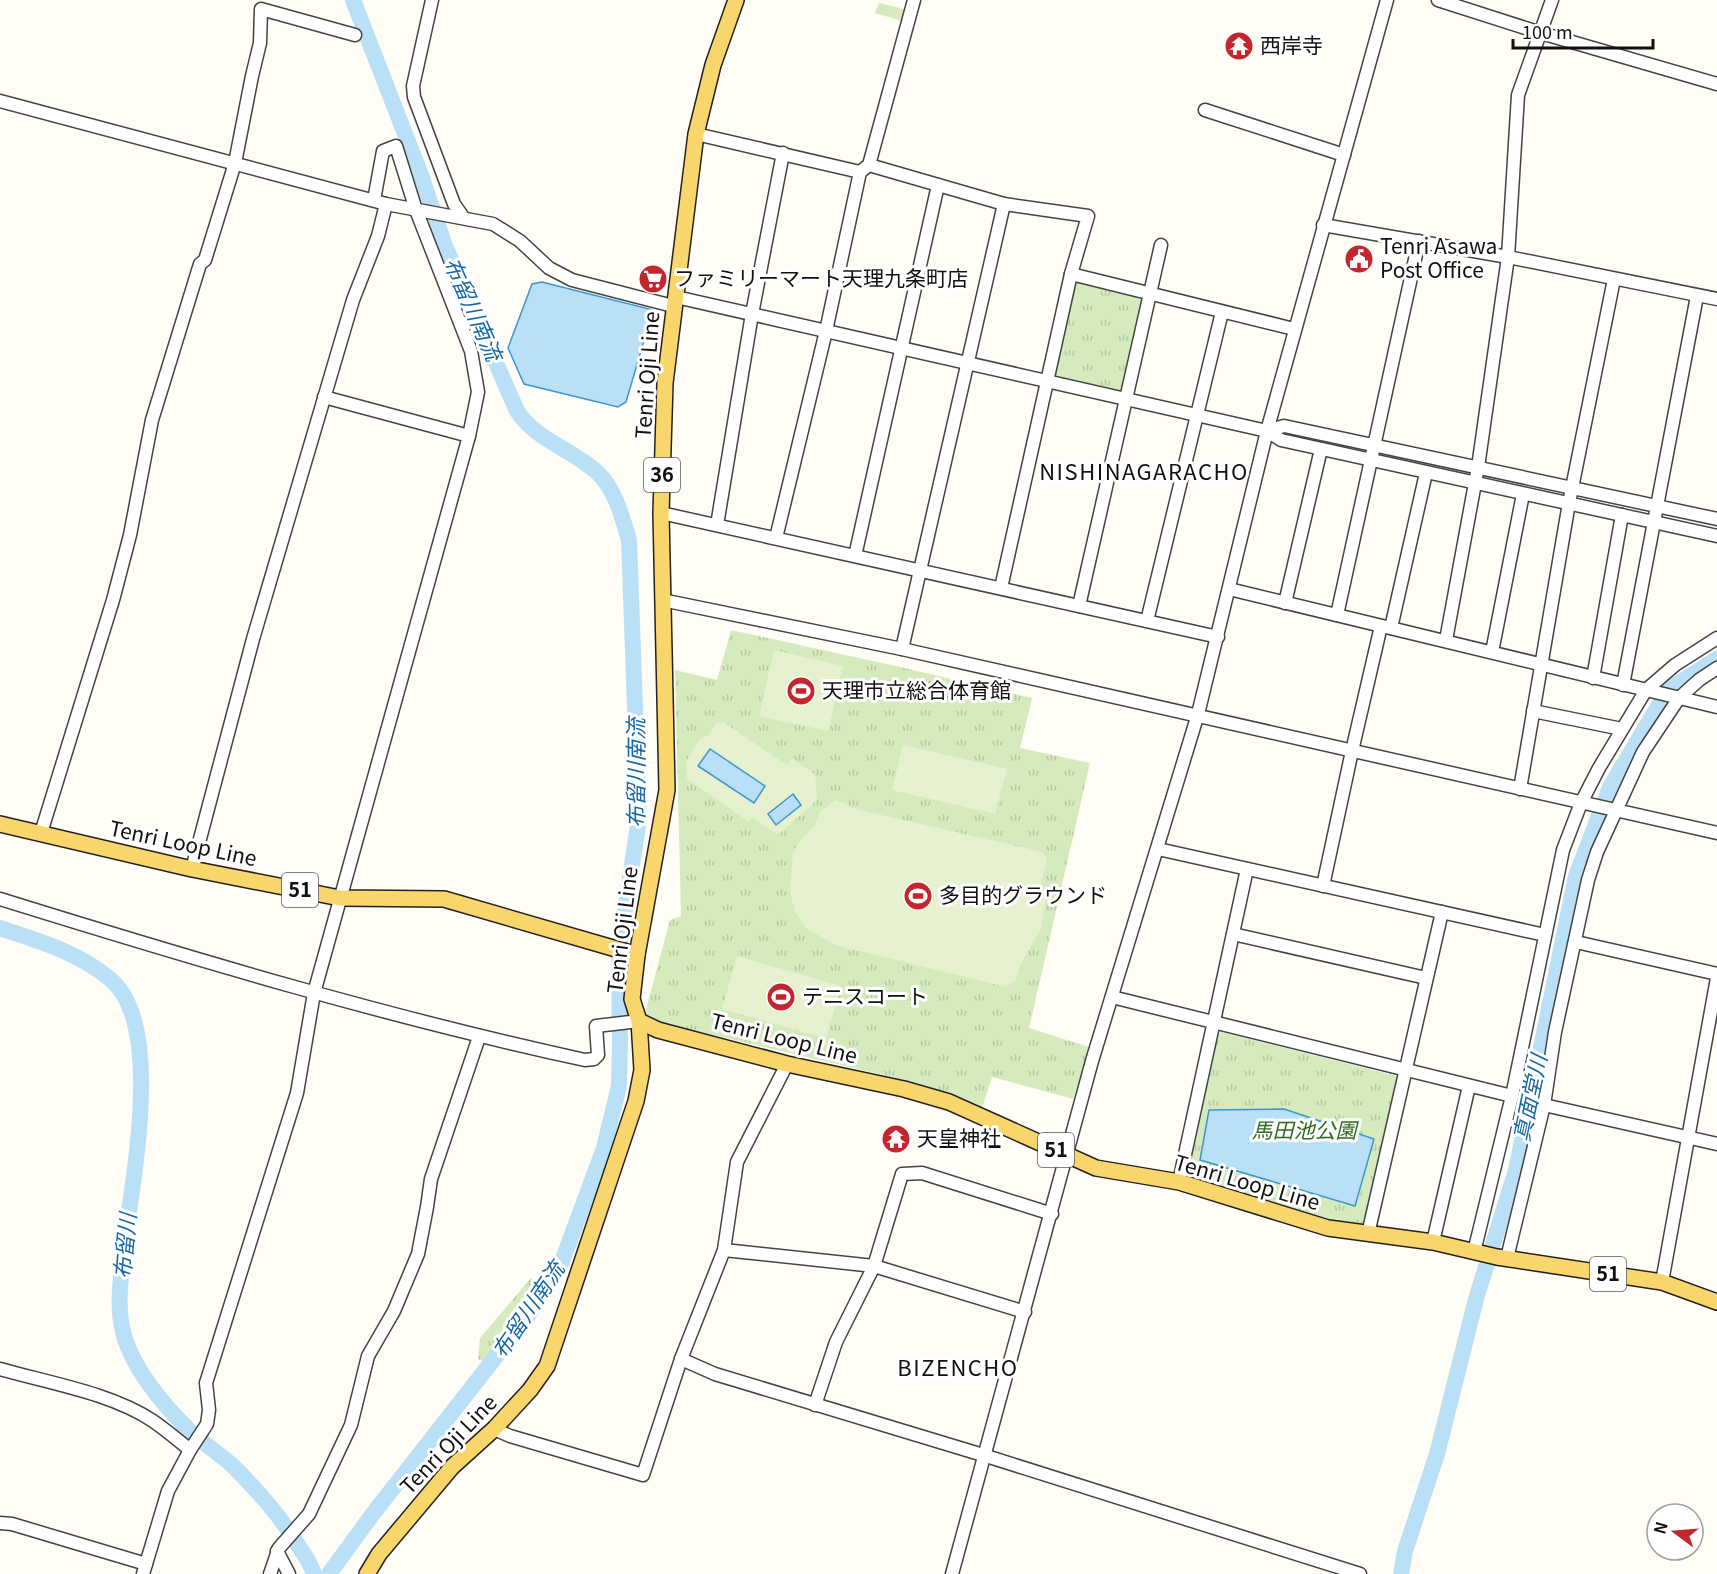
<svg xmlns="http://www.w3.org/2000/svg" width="1717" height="1574" font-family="Georgia,'Noto Sans JP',serif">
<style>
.park{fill:url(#park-tufts)}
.pitch{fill:#e6f2cf}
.water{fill:#b9e0f7;stroke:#3f96cf;stroke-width:1.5}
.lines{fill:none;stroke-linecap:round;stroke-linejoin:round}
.river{stroke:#b9e0f7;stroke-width:16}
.minor-casing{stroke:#444;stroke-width:15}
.major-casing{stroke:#222;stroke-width:18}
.minor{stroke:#fff;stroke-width:12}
.major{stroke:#f9d66b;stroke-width:15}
.labels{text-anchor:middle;stroke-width:6;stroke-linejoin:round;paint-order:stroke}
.shield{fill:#fff;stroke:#585858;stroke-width:1.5}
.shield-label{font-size:20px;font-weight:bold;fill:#111}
.poi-label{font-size:21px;fill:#111;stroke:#fff;text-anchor:start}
.street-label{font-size:21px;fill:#111;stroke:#fff}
.park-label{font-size:21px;font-style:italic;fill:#2f6b1f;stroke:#fff}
.water-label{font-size:22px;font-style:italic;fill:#1768a6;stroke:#fff}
.neighbourhood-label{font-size:22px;letter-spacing:1.5px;fill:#111;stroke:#fff}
</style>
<defs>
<pattern id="park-tufts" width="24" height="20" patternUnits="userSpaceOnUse" patternTransform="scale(1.5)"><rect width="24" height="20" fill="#d5ebbd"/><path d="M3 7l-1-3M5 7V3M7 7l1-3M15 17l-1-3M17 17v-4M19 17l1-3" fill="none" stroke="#b6c8a1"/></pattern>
</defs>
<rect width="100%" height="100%" fill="#fffdf5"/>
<g class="park">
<path d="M879,3L908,10L905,22L875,13Z"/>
<path d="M1076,280L1140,294L1147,300L1129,382L1118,392L1049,377L1071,281Z"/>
<path d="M731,630L896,666L1032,698L1020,748L1090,763L1029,1028L1089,1047L1073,1099L992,1077L982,1108L917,1083L653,1021L645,1013L670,920L681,916L675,670L717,680Z"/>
<path d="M1221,1032L1397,1076L1399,1078L1366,1221H1363L1361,1227L1325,1218L1188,1175L1185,1170L1214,1038Z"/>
<path d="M531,1278L544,1285L511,1335L489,1364L478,1359L480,1338Z"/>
</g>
<g class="pitch">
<path d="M774,650L843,666L828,731L759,716Z"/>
<path d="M723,722L787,765L792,759L815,774L817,800L778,835L752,817L748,821L687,779L686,762L700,739L709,735L716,724Z"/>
<path d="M903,745L1007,769L995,814L892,790Z"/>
<path d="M835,800L846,804L851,808L1043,852L1047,861L1041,883L1046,900L1041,929L1023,960L1015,981L1006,987L835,945L806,928L795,912L790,891L793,853L799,842L815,825L821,811Z"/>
<path d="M737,956L841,986L826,1038L722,1009Z"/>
</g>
<g class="water">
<path d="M542,282L653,310L626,402L618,407L524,384L508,348L532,284Z"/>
<path d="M710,749L765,786L754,803L698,766Z"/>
<path d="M793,794L801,805L776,825L768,814Z"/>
<path d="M1284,1109L1374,1139L1355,1206L1200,1160L1209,1110Z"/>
</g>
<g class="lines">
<g class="river">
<path d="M0,928C39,941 78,952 110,979C163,1022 134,1172 126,1233C123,1261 116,1300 122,1327C129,1365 164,1406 191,1432C204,1444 220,1454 233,1466C255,1488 278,1513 294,1539C301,1550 310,1561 314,1574"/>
<path d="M329,1574L372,1515L530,1313L560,1267L604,1148L619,1086L620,1045L619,950L639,819L629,540C622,517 616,491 598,473C572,449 537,441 517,411L445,246L421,175L353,0"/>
<path d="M1401,1574L1405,1551L1437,1454L1476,1299L1516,1170L1576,876L1610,787L1668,690L1717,659"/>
</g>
<g class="minor-casing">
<g id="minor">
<path d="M432,0L413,86L414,97L454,204L463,217"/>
<path d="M1438,0L1541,33L1717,84"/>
<path d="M0,101L386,204L493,224L520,241L549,268L572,280L673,306"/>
<path d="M1205,110L1344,155"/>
<path d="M696,134L860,172L869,165L1004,204L1088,216L1071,274L1001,588"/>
<path d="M869,165L914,0"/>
<path d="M1323,225L1508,257L1717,299"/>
<path d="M1071,274L1294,329"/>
<path d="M676,297L1267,431L1281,440L1717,536"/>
<path d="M324,397L469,436"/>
<path d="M1267,431L1284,426L1717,519"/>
<path d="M661,513L1218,637"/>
<path d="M717,525L752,314L783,153"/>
<path d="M776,538L826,331L860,172"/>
<path d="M855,556L938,185"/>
<path d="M1229,589L1717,707"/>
<path d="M662,600L902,649L1717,833"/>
<path d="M1285,603L1321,449"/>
<path d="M1079,606L1161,245"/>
<path d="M1337,615L1419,241"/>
<path d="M1147,621L1222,312"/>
<path d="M1391,628L1426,473"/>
<path d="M1446,640L1478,467L1508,257L1518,95L1552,0"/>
<path d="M902,649L1004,204"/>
<path d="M1492,652L1523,494"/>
<path d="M1593,678L1622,515"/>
<path d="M1623,685L1697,296"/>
<path d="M1533,711L1622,729"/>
<path d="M1520,789L1569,503L1614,279"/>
<path d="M41,833L113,600L130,535L152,420L200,264L205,260L235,163L252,76L260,43L261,9L355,35"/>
<path d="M1158,849L1545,935"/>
<path d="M192,869L253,639L353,300L378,236L386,204"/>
<path d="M1323,886L1352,751L1381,626"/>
<path d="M0,899C193,959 387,1017 585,1060L594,1059L598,1055L596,1026L639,1021"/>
<path d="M1233,934L1426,978"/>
<path d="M1576,942L1717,974"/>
<path d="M1112,997L1512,1096"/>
<path d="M1544,1105L1717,1144"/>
<path d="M1179,1182L1247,869"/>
<path d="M1368,1234L1442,912"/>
<path d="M1433,1242L1469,1086"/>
<path d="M724,1250L874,1266L1025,1312"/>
<path d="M1474,1252L1512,1096L1563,850L1581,803L1599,768L1646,690L1675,665L1717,638"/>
<path d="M1507,1258L1544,1105L1555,1032L1588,880L1597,852L1643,752L1679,698L1699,680L1717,668"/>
<path d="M1662,1282L1717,978"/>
<path d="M681,1359L715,1374L983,1455L1360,1574"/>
<path d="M0,1369C49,1383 111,1393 153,1421C166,1430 178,1440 190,1450"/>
<path d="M815,1405L836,1342L874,1266L902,1174L922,1173L1052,1214"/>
<path d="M494,1429L510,1436L643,1475L681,1359L724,1250L737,1162L787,1064"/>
<path d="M0,1523L12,1524L146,1564"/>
<path d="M277,1551L289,1574"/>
<path d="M143,1574L168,1491L190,1450L207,1424L209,1410L206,1383L297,1093L314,993L469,436L478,392L471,351L416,210L396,146L383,151L374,200"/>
<path d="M270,1574L279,1548L309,1514L351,1425L368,1356L394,1311L418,1254L427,1207L431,1179L479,1037"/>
<path d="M952,1574L1092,1061L1198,714L1267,431L1387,0"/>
</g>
</g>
<g class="major-casing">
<g id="major">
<path d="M0,824L192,869L340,898L444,899L637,955"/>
<path d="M639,1021L658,1030L787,1064L904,1089L949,1102L1096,1168L1179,1182L1328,1228L1433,1242L1497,1257L1662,1282L1717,1302"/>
<path d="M367,1574L379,1554L452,1467L494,1429L530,1390L547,1366L636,1101L642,1070L639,1021L632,999L637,955L667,790L661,513L665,383L696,134L713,65L736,0"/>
</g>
</g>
<use href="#minor" class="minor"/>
<use href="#major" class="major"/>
</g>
<defs>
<g id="temple-disc" transform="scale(1.5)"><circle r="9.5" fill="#c4262e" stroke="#fff"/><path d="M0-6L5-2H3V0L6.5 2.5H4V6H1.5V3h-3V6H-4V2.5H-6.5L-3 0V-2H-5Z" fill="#fff"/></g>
<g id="civic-disc" transform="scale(1.5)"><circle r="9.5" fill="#c4262e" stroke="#fff"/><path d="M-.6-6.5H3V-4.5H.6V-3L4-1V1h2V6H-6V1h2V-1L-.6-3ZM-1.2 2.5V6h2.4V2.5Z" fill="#fff"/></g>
<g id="supermarket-disc" transform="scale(1.5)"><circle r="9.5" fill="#c4262e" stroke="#fff"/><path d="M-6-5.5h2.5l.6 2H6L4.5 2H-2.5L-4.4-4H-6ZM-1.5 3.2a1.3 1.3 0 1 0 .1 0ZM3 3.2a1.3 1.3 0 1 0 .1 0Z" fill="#fff"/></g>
<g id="stadium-disc" transform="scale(1.5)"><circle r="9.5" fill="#c4262e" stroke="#fff"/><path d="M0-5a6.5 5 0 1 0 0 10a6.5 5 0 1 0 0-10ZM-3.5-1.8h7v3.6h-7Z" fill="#fff"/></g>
</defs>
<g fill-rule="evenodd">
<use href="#temple-disc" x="1239" y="46"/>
<use href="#civic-disc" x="1359" y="259"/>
<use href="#supermarket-disc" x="653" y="279"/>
<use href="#stadium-disc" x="801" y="691"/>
<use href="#stadium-disc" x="918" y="896"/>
<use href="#stadium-disc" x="781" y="997"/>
<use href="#temple-disc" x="896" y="1139"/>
</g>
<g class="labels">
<g class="shield">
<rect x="644" y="458" width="36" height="34" rx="4.5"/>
<rect x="282" y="873" width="36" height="34" rx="4.5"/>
<rect x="1038" y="1133" width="36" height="34" rx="4.5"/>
<rect x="1590" y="1257" width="36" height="34" rx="4.5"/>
</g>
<g class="shield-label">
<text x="662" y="482">36</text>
<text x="300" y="897">51</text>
<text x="1056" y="1157">51</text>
<text x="1608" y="1281">51</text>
</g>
<g class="poi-label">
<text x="1260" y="53">西岸寺</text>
<text x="1380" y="254">Tenri Asawa<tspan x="1380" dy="24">Post Office</tspan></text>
<text x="674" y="286">ファミリーマート天理九条町店</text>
<text x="822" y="698">天理市立総合体育館</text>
<text x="939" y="903">多目的グラウンド</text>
<text x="802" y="1004">テニスコート</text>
<text x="917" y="1146">天皇神社</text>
</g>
<g class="street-label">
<text transform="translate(648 375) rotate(-86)" y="7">Tenri Oji Line</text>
<text transform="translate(183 844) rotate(12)" y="7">Tenri Loop Line</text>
<text transform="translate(623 930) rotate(-83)" y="7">Tenri Oji Line</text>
<text transform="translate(784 1039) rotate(14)" y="7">Tenri Loop Line</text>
<text transform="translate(1247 1183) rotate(16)" y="7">Tenri Loop Line</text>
<text transform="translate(449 1445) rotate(-46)" y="7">Tenri Oji Line</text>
</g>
<g class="park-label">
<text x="1304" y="1138">馬田池公園</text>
</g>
<g class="water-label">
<text transform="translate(473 309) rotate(66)" y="8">布留川南流</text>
<text transform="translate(636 773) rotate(-90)" y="8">布留川南流</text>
<text transform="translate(1530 1098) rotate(-78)" y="8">真面堂川</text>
<text transform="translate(125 1246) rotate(-85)" y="8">布留川</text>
<text transform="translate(528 1310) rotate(-56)" y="8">布留川南流</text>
</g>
<g class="neighbourhood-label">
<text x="1144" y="480">NISHINAGARACHO</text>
<text x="958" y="1376">BIZENCHO</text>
</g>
</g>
<g transform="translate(1675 1532) rotate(286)"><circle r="28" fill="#ffffff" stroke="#a0a0a0" stroke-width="1.5"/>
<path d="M0-4.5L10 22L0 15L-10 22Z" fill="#c4262e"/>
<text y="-9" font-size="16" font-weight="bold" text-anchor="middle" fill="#111111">N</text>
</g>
<path d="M1513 39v9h140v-9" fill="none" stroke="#111111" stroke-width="3"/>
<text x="1522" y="39" font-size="18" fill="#111111" stroke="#ffffff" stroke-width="4.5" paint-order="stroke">100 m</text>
</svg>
